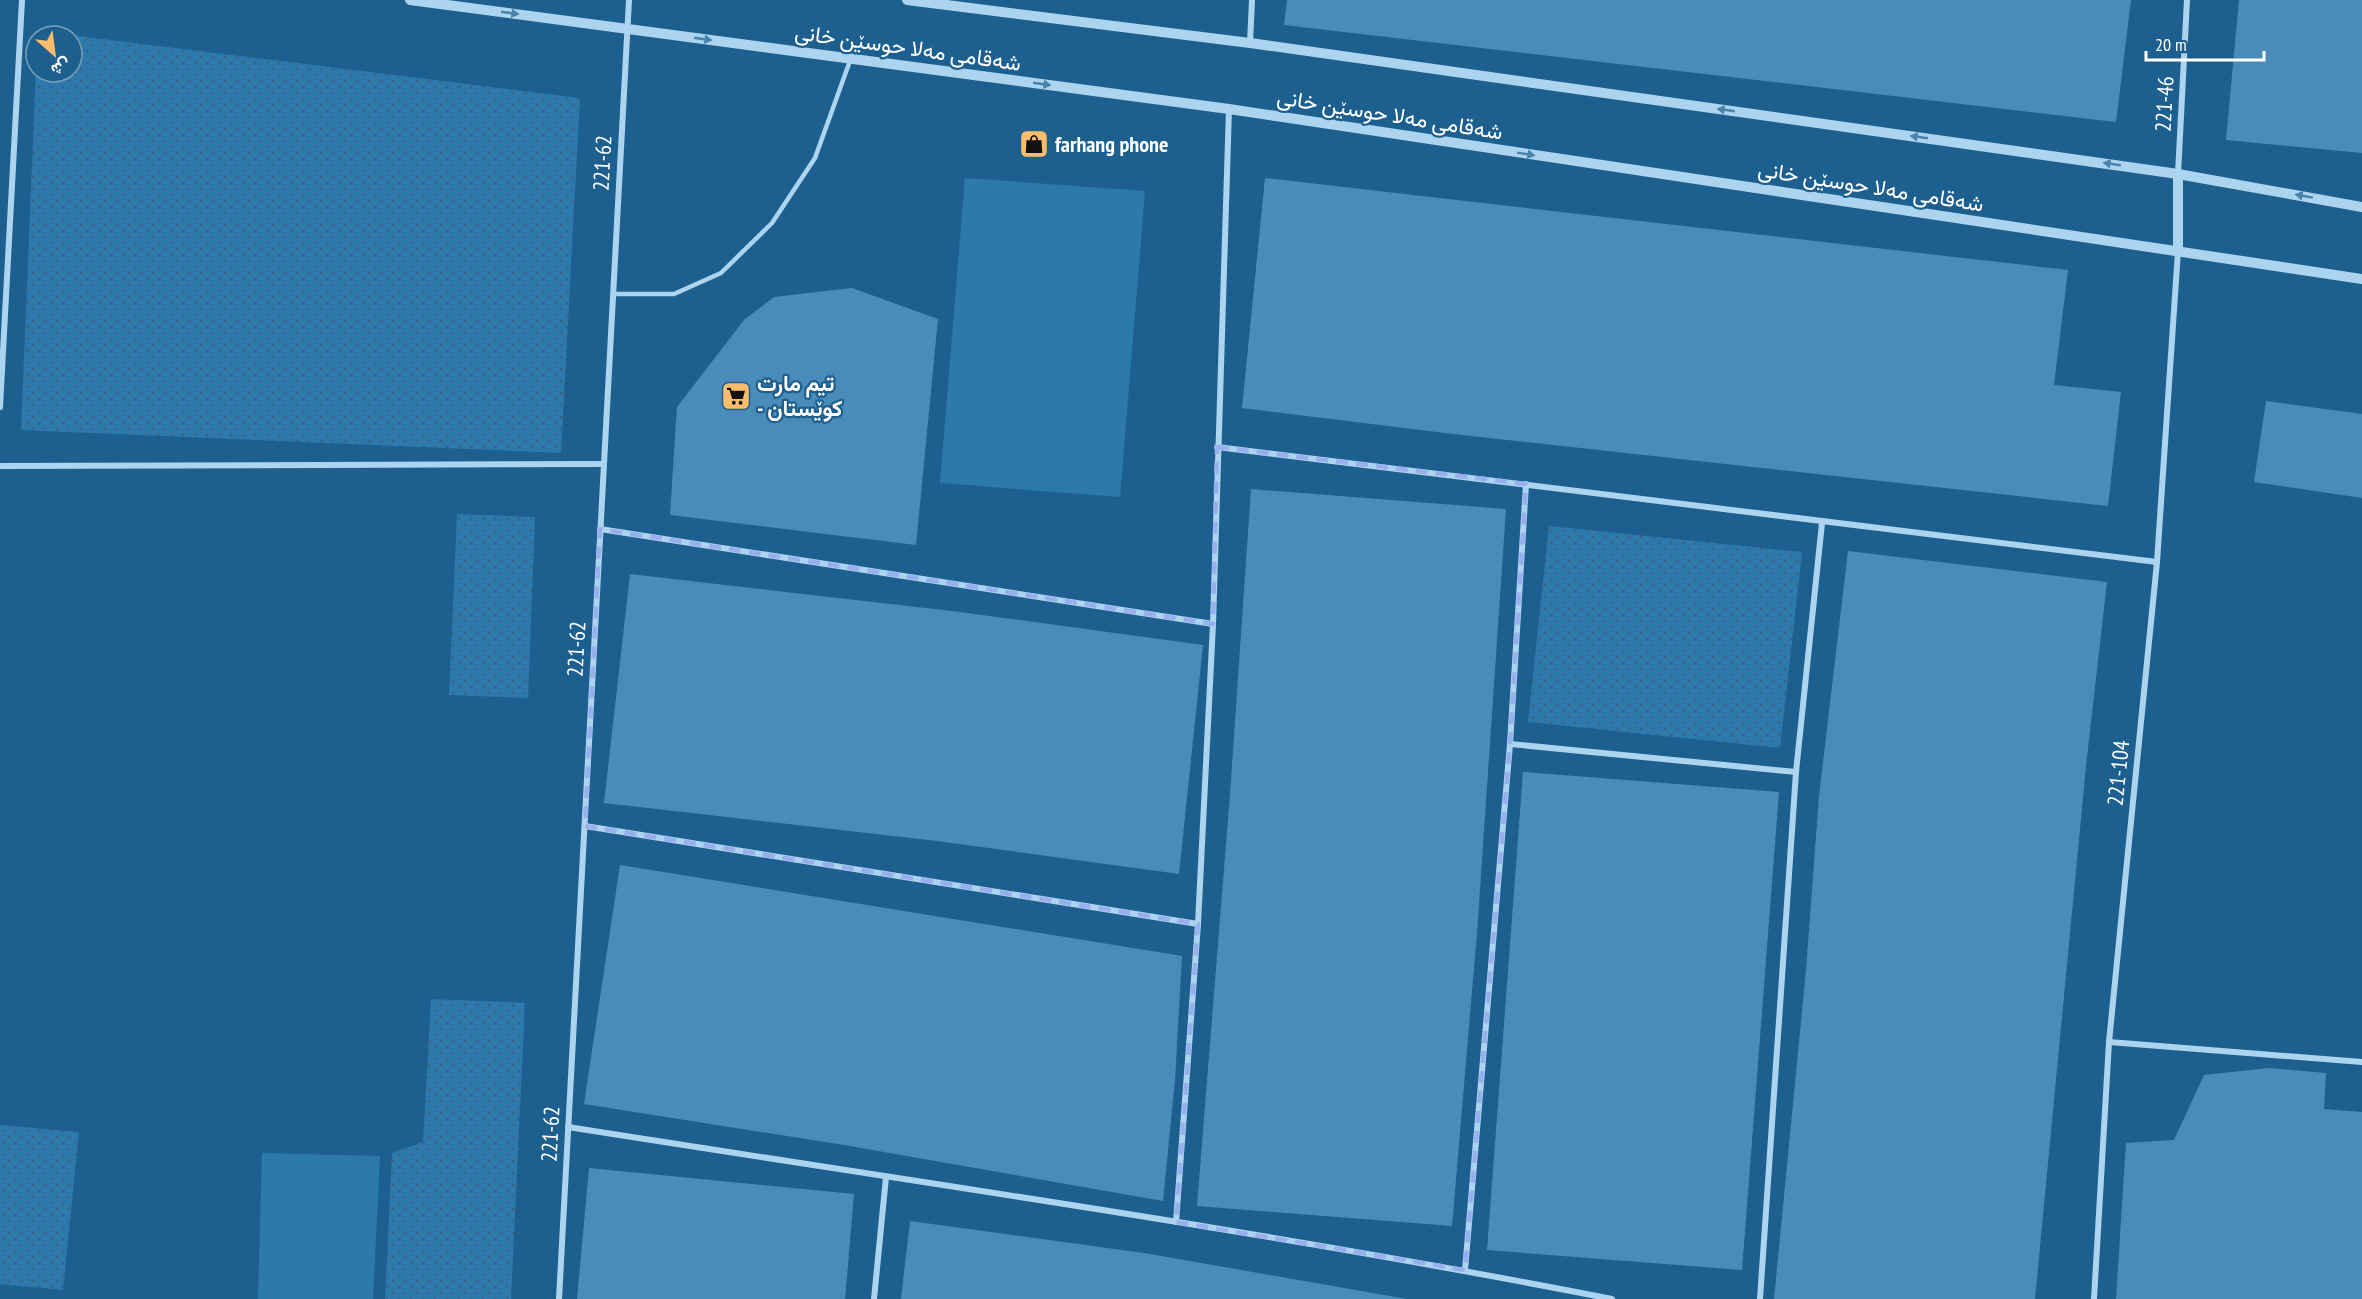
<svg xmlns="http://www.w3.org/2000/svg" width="2362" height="1299" font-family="'PT Sans Narrow',Vazirmatn,sans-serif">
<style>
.grass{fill:url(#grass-dots)}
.pitch{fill:#2d79ac}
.building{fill:#4a8cb9}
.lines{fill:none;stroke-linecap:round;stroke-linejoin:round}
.service{stroke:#acd4ee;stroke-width:4.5}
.minor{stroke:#acd4ee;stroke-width:6}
.tertiary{stroke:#acd4ee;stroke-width:10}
.oneway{fill:#4883ac}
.marked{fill:none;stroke:#99afed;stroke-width:4.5;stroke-dasharray:12 8;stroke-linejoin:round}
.labels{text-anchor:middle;stroke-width:4.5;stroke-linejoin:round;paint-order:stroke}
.street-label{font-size:22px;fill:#fff;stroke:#1d6090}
.poi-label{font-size:22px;font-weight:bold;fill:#fff;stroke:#1d6090;text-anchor:start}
</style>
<defs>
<pattern id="grass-dots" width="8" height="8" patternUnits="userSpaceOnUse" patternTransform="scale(1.5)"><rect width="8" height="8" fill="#2d79ac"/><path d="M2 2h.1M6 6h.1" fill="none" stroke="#3c627c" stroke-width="1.8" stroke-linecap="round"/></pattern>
</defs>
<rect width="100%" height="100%" fill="#1d6090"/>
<g class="grass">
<path d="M38,31L580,98L561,453L21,430L36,67V72H72V36H37Z"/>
<path d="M457,514L535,517L528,698L449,695Z"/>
<path d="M1549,526L1802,552L1780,748L1528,722Z"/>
<path d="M431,999L525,1003L511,1299H385L392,1153L423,1142Z"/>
<path d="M0,1125L79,1132L63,1290L0,1284Z"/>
</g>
<g class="pitch">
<path d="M965,178L1145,191L1120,497L940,483Z"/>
<path d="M262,1153L380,1156L373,1299H258Z"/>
</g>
<g class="building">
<path d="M1287,0H2131L2116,122L1284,25Z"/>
<path d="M2239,0H2362V153L2226,140Z"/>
<path d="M1265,178L2068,270L2054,385L2121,392L2108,506L1453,434L1242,408Z"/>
<path d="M852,288L938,319L916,545L670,515L677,407L744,320L774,297Z"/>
<path d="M2266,401L2362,414V498L2254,482Z"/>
<path d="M1251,489L1506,509L1477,933L1452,1226L1197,1206L1230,794Z"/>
<path d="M1848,551L2107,582L2086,766L2035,1299H1774L1806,970L1819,796Z"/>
<path d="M630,574L960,612L1203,645L1179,874L937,841L604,803Z"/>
<path d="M1523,772L1779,792L1742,1270L1487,1250Z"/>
<path d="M620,865L1182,956L1175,1080L1163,1201L844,1145L584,1104Z"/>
<path d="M2269,1068L2326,1073L2324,1109L2362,1112V1299H2116L2126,1143L2174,1140L2204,1075Z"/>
<path d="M589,1168L854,1194L845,1299H577Z"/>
<path d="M910,1221L1144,1253L1407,1299H901Z"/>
</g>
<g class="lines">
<path class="service" d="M613,294H674L721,273L772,223L815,158L851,58"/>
<g class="minor">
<path d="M1250,43L1252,0"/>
<path d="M2178,174L2187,0"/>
<path d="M0,407L22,0"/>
<path d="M1217,447L2157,562"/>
<path d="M0,466L604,464"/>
<path d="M600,529L1213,624"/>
<path d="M1510,744L1796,772"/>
<path d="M585,826L1198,924"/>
<path d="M2109,1042L2362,1062"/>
<path d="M568,1127C917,1182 1266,1231 1612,1299"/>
<path d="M1176,1222L1198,924L1213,624L1229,109"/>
<path d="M1465,1270L1510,744L1526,484"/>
<path d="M559,1299L629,0"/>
<path d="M874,1299L886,1177"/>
<path d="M1760,1299L1796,772L1822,523"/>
<path d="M2094,1299L2109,1042L2157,562L2178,251"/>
</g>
<g class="tertiary">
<path d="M410,0L1229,109L2362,279"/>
<path d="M907,0L1250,43L2178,174L2362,207"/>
<path d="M2178,251V174"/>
</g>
</g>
<defs><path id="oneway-solid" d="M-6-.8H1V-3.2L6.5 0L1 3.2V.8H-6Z" transform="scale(1.5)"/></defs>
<g class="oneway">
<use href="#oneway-solid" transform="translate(510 13) rotate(8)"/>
<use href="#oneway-solid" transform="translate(703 39) rotate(8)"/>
<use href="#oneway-solid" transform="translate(1042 84) rotate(8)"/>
<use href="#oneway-solid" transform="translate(1726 110) rotate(-172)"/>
<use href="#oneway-solid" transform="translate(1919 137) rotate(-172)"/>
<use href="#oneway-solid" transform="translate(1526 154) rotate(9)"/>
<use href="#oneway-solid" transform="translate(2112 164) rotate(-172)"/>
<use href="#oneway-solid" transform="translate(2304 196) rotate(-170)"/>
</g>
<path class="marked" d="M1217,447L1526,484L1510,744L1465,1270L1176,1222L1198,924L585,826L600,529L1213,624Z"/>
<defs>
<g id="shop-square" transform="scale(1.5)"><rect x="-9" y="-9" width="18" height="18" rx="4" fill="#febd6a" stroke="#1d6090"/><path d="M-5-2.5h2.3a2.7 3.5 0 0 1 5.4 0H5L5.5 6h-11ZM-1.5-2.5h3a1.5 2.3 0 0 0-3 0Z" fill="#111"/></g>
<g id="supermarket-square" transform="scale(1.5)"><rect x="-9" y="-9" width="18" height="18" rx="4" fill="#febd6a" stroke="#1d6090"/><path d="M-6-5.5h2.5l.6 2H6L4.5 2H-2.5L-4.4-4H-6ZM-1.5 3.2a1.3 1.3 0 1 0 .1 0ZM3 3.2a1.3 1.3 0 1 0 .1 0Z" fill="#111"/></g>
</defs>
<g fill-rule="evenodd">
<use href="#shop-square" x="1034" y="144"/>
<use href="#supermarket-square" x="736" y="396"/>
</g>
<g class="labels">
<g class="street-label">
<text transform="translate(908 47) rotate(8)" y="8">شەقامی مەلا حوسێن خانی</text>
<text transform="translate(2164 104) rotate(-87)" y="8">221-46</text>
<text transform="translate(1390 114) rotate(9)" y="8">شەقامی مەلا حوسێن خانی</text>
<text transform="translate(602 163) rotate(-87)" y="8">221-62</text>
<text transform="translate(1871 186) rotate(9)" y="8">شەقامی مەلا حوسێن خانی</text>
<text transform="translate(576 649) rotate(-87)" y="8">221-62</text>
<text transform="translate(2118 773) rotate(-84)" y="8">221-104</text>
<text transform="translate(550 1134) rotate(-87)" y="8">221-62</text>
</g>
<g class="poi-label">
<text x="1055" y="152">farhang phone</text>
<text x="757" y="391">تیم مارت<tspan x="757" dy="25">- کوێستان</tspan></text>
</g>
</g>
<g transform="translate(54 54) rotate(152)"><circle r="28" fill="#1d6090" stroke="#77a0bc" stroke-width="1.5"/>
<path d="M0-4.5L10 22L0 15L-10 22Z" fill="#febd6a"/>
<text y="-9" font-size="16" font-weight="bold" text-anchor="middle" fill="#ffffff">ش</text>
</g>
<path d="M2146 51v9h118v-9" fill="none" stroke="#ffffff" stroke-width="3"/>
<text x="2155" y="51" font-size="18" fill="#ffffff" stroke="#1d6090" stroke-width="4.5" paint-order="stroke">20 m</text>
</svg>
